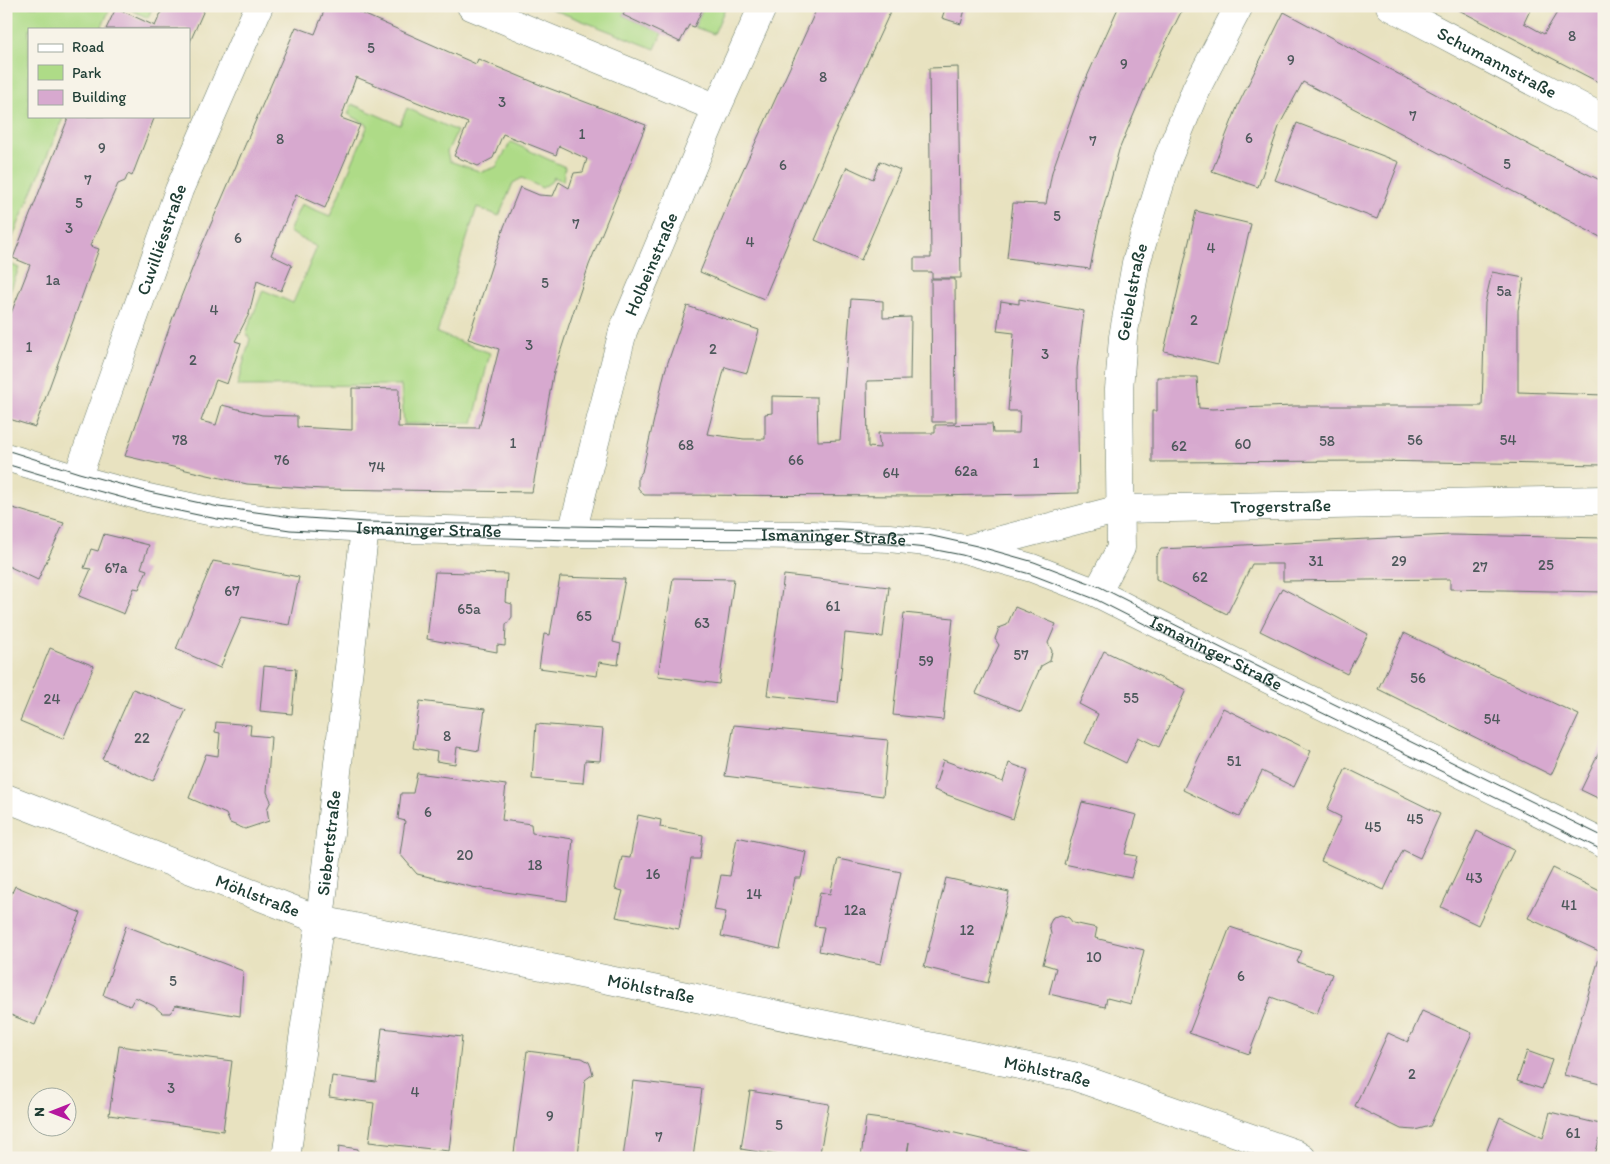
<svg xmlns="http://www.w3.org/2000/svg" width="1610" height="1164" font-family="Itim,sans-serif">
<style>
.green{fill:#aedb87;stroke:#668c5e}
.building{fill:#d7a9cf;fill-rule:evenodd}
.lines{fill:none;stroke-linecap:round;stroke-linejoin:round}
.minor-casing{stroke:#657765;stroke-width:29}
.minor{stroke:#fff;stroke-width:28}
.tram{stroke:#1f3d34;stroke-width:1}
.labels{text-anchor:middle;stroke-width:4.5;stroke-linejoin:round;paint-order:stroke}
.number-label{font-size:15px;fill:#4d585b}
.street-label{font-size:18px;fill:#1f3d34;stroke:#f7f3e8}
</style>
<rect width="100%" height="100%" fill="#f7f3e8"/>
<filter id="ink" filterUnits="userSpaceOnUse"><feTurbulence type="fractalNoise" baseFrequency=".02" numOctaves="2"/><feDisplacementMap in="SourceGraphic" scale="10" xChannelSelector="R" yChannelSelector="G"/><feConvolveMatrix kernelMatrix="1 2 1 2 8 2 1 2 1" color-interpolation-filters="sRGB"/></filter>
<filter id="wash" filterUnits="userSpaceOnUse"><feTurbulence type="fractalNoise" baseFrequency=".0096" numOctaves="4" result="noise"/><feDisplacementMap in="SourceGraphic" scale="20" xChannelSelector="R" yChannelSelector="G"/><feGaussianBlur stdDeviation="1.12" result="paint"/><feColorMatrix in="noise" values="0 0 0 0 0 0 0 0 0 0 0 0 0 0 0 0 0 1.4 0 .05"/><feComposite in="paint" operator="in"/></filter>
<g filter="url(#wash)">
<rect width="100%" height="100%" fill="#e8e2c0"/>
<g class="green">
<path d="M6,6H111L101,29H29V116H64L6,253Z"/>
<path d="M123,6H153L148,18Z"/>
<path d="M544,6H628L623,15L662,33L655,49Z"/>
<path d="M704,6H726L714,34L694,27Z"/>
<path d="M352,104L400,125L407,108L457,131L447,152L449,161L482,172L496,167L511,142L565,167L563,181L554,177L551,182L542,188L522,178L513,183L499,216L477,207L437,333L490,353L473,423L404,424L401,385L237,386L250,339L246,333L263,290L293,303L317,247L289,232L301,204L330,216L368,125L348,114Z"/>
<path d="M6,262L19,268L6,302Z"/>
</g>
<g id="blocks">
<g class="building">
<path d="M164,6H208L204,10L189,44V29H106L116,8L155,26Z"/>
<path d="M326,6H345L476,64L478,59L543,86L646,125L589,265L569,325L553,375L532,492L322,489L247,484L125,456L173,317L198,254L296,27L315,34ZM356,77L468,123L454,156L478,166L493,158L503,134L556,155L559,146L587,159L583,172L574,173L569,188L559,182L553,196L539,195L520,187L504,227L468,339L499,349L479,428L398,427L399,389L352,388V430L297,427V416L262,415L222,405L216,425L201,421L216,380L227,384L241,343L235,341L249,314L257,281L281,291L292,265L271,255L296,195L325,208L360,125L341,118Z"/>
<path d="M628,6H704L694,27L689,25L680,42L623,15Z"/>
<path d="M818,6H893L829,145L764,299L700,272L736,185Z"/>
<path d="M946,6H966L961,24L942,18Z"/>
<path d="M1119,6H1184L1151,73L1119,150L1098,228L1090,269L1007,258L1013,203L1046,204L1052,172L1066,132L1081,90Z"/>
<path d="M1451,6H1532L1524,23L1544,34L1561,6H1604V85Z"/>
<path d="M1284,12L1533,147L1604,182V239L1303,82L1280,124L1258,187L1212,171L1238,105Z"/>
<path d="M958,67L961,278H932V272H914V258H931L929,68Z"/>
<path d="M69,116H155L132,176L128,174L125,181L118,184L90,246L99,249L35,427L6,418V326L30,265L13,258Z"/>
<path d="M1297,123L1399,162L1377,219L1275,180Z"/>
<path d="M880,161L900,170L861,260L815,240L847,167L873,179Z"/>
<path d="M1196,211L1251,224L1218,364L1164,351Z"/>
<path d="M1492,272L1524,278L1518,310V392L1604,395V465L1374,461L1152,462V411H1157V377H1197L1199,408L1212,409L1294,406H1482L1485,303Z"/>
<path d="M931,279H955L956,422H932Z"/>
<path d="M851,299L883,301V318L911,317L910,380L867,381L868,447L880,448L878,433H935V425L992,424L993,433H1019L1020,411H1008L1014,333L997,331L1001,301L1019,304V299L1084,311L1077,368L1079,493L936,496L644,495L638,488V477L642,472L665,371L687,306L759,330L747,373L725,367L707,434L744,439H765V414L772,413V396L817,397L818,441L840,440Z"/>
<path d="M6,506L64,523L38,580L6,565Z"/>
<path d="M104,534L149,545L141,568L147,570L139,589L134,588L124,614L79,596L91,569L84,568L91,549L98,551Z"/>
<path d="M1451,535L1604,538V592L1450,589V579L1283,581V564H1252L1227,614L1156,579V557L1161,549Z"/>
<path d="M213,561L299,577L289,625L242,617L220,668L176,649Z"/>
<path d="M435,572L507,574L505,602L512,604V617L506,625L505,646L497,645V652L427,639Z"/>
<path d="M784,575L889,587L883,637L845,633L838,703L767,695Z"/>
<path d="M560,577L625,579L613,642L621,644L618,665L599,662L597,676L539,668L544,634L550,635Z"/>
<path d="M673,578L734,579L719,684L658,676Z"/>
<path d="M1282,588L1368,634L1347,674L1260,631Z"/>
<path d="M1015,607L1056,624L1048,643L1052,651L1050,661L1041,666L1021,711L976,693L999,645L995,639L999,628L1007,625Z"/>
<path d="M904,613L953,618L943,720L893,715Z"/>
<path d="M1404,633L1579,715L1551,775L1378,689Z"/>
<path d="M50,648L94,666L63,739L20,721Z"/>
<path d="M1104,651L1186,690L1159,747L1138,737L1126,763L1085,743L1098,714L1079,704Z"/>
<path d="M264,666L296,669L292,714L260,711Z"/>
<path d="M133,689L186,710L153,781L102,759Z"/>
<path d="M420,701L485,709L479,751L457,747L455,764L436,761L437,752L413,748Z"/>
<path d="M1223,708L1311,751L1294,787L1262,771L1239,817L1183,790Z"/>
<path d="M216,722L251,725L250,735L271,737L267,792L271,801L267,809L269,821L245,829L230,823L226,814L189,798L206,754L218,756L220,733L215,732Z"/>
<path d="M536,724L603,729L600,761L585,760L583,783L532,779Z"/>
<path d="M734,725L888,740L883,796L725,776Z"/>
<path d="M1604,742V801L1581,790Z"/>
<path d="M943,760L1003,782L1009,763L1028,770L1013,819L934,790Z"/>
<path d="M1346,768L1440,814L1420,858L1403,850L1384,890L1321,861L1341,817L1327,810Z"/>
<path d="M417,773L506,785L502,820L531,824L532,833L573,839L567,901L472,887L417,874L400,854L405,821L398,819L401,793H413Z"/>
<path d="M1082,802L1137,815L1125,854L1137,856L1131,878L1064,864Z"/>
<path d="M638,815L661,820L660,827L703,835L700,859H691L679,929L616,917L623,891L615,889L622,857L630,858Z"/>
<path d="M1477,831L1514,850L1478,925L1441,907Z"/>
<path d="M737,837L806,852L801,878H795L780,949L721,936L726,912L714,910L721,875L730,876Z"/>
<path d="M838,859L901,872L881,964L819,951L824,927L814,926L820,892L830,894Z"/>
<path d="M1553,868L1604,893V1085L1564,1075L1601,952L1528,918Z"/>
<path d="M946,878L1009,892L988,983L924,967Z"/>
<path d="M15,886L81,913L35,1025L6,1013V906Z"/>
<path d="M1061,915L1069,918L1073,923L1097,928L1095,938L1144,950L1131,1004L1107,998L1105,1007L1049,994L1056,968L1043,964L1051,934L1049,925L1053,917Z"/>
<path d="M126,926L243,971L240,1016L176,1005L170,1013H162L154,1006L135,997L130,1006L103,995Z"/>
<path d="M1230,927L1302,951L1297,962L1332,974L1317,1014L1271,997L1249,1054L1189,1033Z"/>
<path d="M1422,1011L1472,1033L1430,1126L1415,1130L1401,1129L1355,1106L1388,1033L1408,1042Z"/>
<path d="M382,1028L462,1037L449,1151L369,1142L374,1103L329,1097L332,1076L376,1082Z"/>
<path d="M119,1046L232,1061L223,1131L109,1115Z"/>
<path d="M527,1051L582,1058L589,1062L591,1067L593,1074L585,1080L578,1158H546L514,1153Z"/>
<path d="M1527,1051L1552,1060L1542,1089L1517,1081Z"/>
<path d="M633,1081L702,1089L693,1158H623Z"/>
<path d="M750,1091L829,1104L819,1158H794L741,1149Z"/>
<path d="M1550,1112L1604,1125L1594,1158H1484L1500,1117L1543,1138Z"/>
<path d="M866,1117L912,1123L1028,1150L1026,1158H907L909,1142L906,1158H861Z"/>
<path d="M339,1146L358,1149L357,1158H338Z"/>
</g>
</g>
</g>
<g filter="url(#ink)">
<use href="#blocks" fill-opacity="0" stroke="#657765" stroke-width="1"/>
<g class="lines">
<g class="minor-casing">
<g id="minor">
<path d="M471,6L717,108"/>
<path id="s1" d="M1390,6L1604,119"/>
<path id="s2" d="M6,457L77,479L148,498L218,513L291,523L365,528L572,533L812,535L889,538L927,542L964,549L1032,568L1097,593L1258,674L1604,844"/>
<path id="s3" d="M77,479L179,190L259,6"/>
<path id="s4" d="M572,533L623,331L717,108L763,6"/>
<path id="s5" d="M966,549L1120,509L1604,500"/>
<path id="s6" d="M1097,593L1121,548L1119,389L1123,337L1136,263L1168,158L1196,89L1239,6"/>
<path id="s7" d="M6,798L320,920L1073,1076L1294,1153L1302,1158"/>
<path id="s8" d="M286,1158L320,920L365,528"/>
</g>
</g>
<use href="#minor" class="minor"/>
<g class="tram">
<path d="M6,450L79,473L149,492L219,507L292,517L366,522L674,528L812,529L889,532L928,535L977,546L1034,562L1100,587L1261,668L1604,837"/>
<path d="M6,464L76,485L146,504L217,519L290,530L365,534L572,540L812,541L888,544L926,548L962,555L1030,574L1095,599L1255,680L1604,851"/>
</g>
</g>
</g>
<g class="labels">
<g class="number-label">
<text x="1572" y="41">8</text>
<text x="371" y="53">5</text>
<text x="1291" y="65">9</text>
<text x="1124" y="69">9</text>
<text x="823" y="82">8</text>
<text x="502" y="107">3</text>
<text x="1413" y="121">7</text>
<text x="582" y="139">1</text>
<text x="1249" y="143">6</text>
<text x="280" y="144">8</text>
<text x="1093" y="146">7</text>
<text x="102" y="153">9</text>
<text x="1507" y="169">5</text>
<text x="783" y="170">6</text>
<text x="88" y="185">7</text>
<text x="79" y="208">5</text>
<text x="1057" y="221">5</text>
<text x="576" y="229">7</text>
<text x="69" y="233">3</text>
<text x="238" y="243">6</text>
<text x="750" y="247">4</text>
<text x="1211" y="253">4</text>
<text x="53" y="285">1a</text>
<text x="545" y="288">5</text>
<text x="1504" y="296">5a</text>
<text x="214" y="315">4</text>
<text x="1194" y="325">2</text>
<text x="529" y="350">3</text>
<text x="29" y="352">1</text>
<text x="713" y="354">2</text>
<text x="1045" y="359">3</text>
<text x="193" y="365">2</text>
<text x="180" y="445">78</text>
<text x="1415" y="445">56</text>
<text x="1508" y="445">54</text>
<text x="1327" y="446">58</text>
<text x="513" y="448">1</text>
<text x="1243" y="449">60</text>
<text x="686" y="450">68</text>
<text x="1179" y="451">62</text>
<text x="282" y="465">76</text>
<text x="796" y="465">66</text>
<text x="1036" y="468">1</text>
<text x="377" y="472">74</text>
<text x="966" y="476">62a</text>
<text x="891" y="478">64</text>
<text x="1316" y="566">31</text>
<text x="1399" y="566">29</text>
<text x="1546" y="570">25</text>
<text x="1480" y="572">27</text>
<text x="116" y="573">67a</text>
<text x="1200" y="582">62</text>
<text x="232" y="596">67</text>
<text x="833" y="611">61</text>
<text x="469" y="614">65a</text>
<text x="584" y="621">65</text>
<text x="702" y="628">63</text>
<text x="1021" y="660">57</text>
<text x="926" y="666">59</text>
<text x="1418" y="683">56</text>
<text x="1131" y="703">55</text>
<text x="52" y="704">24</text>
<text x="1492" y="724">54</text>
<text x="447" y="741">8</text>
<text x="142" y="743">22</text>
<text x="1234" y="766">51</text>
<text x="428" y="817">6</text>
<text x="1415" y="824">45</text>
<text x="1373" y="832">45</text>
<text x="465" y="860">20</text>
<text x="535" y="870">18</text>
<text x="653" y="879">16</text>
<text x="1474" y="883">43</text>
<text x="754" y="899">14</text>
<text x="1569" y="910">41</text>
<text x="855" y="915">12a</text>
<text x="967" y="935">12</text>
<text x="1094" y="962">10</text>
<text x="1241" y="981">6</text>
<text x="173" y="986">5</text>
<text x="1412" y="1079">2</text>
<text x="171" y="1093">3</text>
<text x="415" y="1097">4</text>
<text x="550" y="1121">9</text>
<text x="779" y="1130">5</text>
<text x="1573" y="1138">61</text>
<text x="659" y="1142">7</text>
</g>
<g class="street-label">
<text dy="6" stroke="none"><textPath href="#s1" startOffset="121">Schumannstraße</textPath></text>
<text dy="6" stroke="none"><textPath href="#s3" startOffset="254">Cuvilliésstraße</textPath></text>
<text dy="6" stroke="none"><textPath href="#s4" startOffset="281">Holbeinstraße</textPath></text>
<text dy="6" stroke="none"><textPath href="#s6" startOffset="308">Geibelstraße</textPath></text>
<text dy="6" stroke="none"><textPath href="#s5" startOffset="320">Trogerstraße</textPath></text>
<text dy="6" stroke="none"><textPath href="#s2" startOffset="431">Ismaninger Straße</textPath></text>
<text dy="6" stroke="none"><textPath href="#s2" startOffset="836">Ismaninger Straße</textPath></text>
<text dy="6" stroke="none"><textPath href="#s2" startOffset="1241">Ismaninger Straße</textPath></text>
<text dy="6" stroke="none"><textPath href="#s8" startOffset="318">Siebertstraße</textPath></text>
<text dy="6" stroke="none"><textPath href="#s7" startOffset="270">Möhlstraße</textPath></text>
<text dy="6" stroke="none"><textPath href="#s7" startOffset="675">Möhlstraße</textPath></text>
<text dy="6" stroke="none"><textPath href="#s7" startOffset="1080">Möhlstraße</textPath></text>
</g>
</g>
<rect width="1610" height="1164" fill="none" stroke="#f7f3e8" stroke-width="25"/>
<rect x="28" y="28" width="162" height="90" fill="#f7f3e8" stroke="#a1aaa0"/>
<rect x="38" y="44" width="25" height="8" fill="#ffffff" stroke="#a1aaa0"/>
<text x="72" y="52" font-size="15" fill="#1f3d34">Road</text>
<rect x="38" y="65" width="25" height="15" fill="#aedb87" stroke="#a1aaa0"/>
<text x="72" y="78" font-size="15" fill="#1f3d34">Park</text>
<rect x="38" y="90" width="25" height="15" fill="#d7a9cf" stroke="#a1aaa0"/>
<text x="72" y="102" font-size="15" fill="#1f3d34">Building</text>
<g transform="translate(52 1112) rotate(270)"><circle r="24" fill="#f7f3e8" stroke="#a1aaa0"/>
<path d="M0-4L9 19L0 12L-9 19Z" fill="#b5179e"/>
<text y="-8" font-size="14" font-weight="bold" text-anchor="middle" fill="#1f3d34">N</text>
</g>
</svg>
